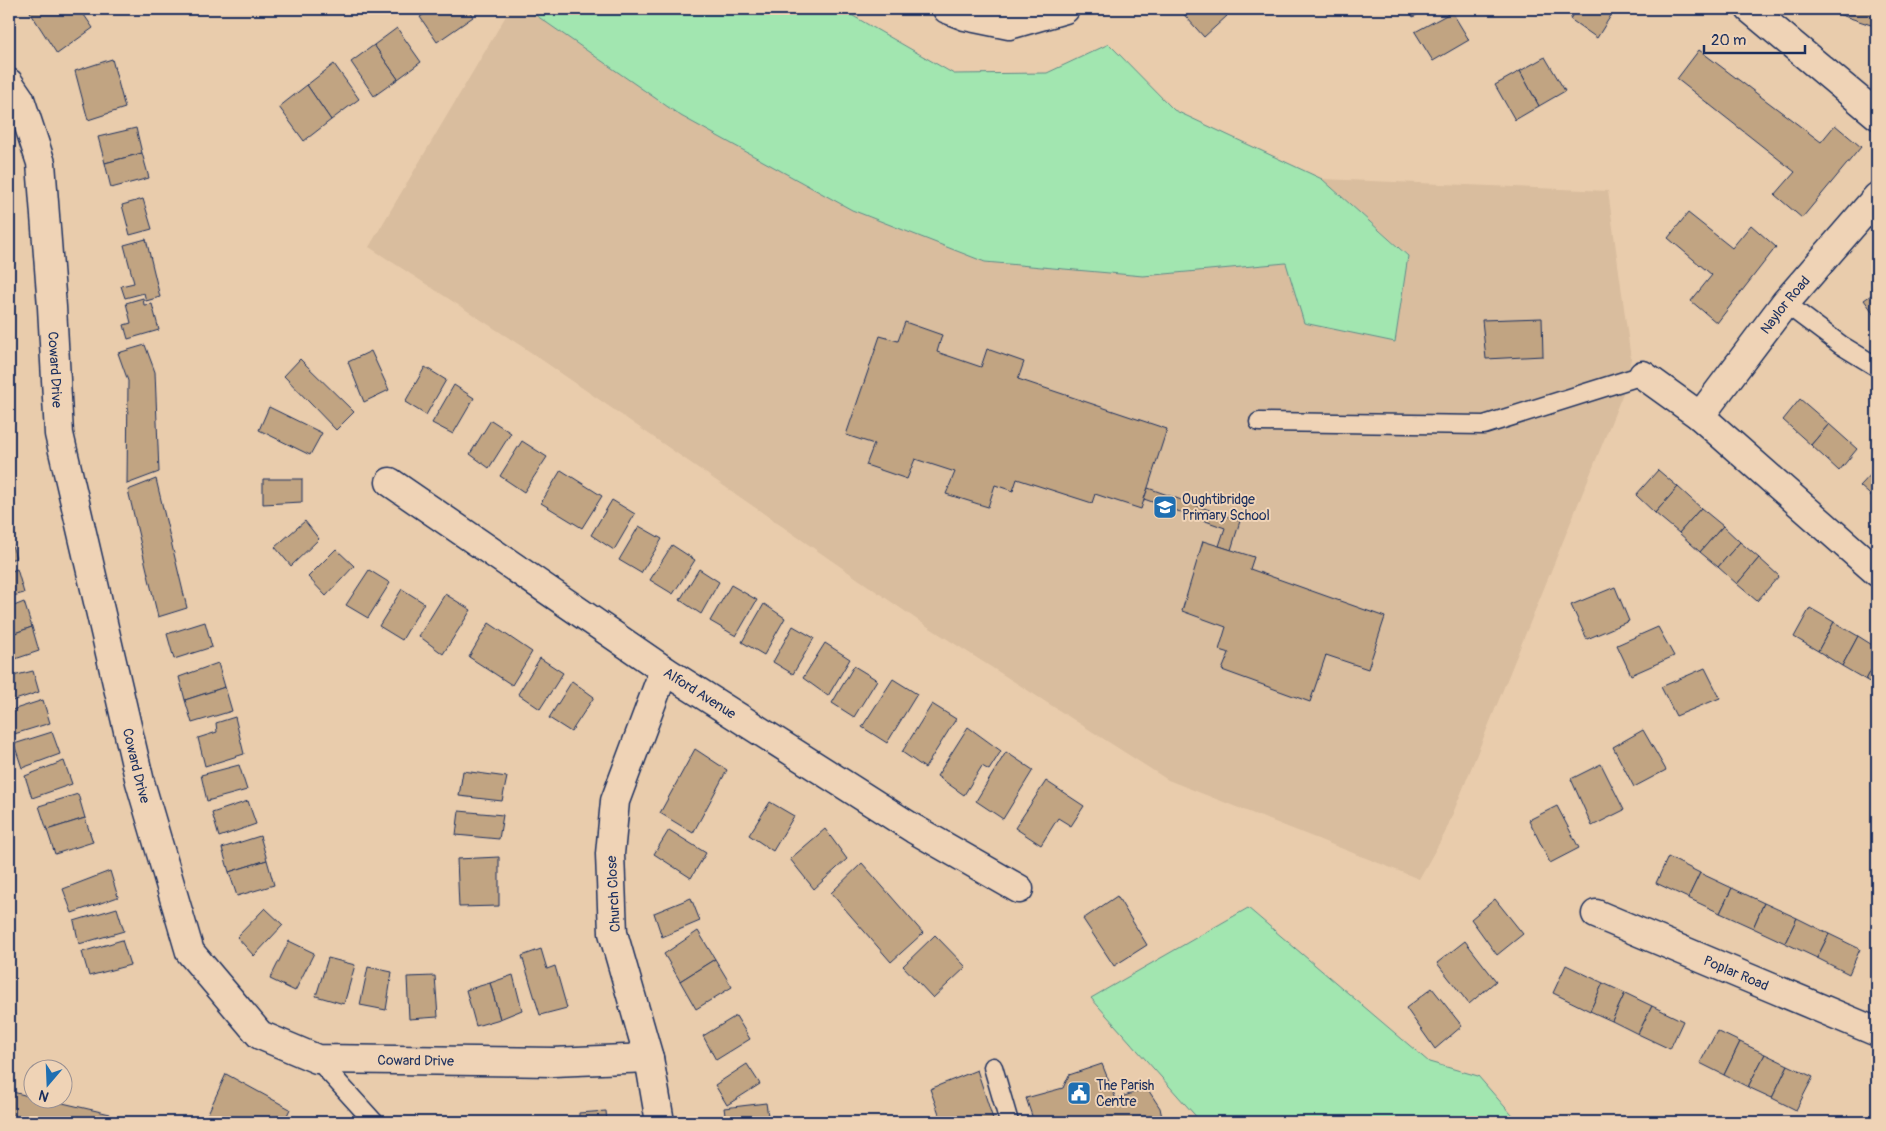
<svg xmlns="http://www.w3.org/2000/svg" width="1886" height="1131" font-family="Pangolin,sans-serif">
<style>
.built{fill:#d9bd9e}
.green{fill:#a2e6b0;stroke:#5e8a87}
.building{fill:#c1a482;stroke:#1b2f5e}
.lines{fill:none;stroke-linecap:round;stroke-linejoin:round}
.service-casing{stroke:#1b2f5e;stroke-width:21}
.minor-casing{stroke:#1b2f5e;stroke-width:31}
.service{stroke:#efd3b6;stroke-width:18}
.minor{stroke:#efd3b6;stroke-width:28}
.labels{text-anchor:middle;stroke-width:4;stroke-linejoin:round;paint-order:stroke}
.street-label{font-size:14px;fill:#1b2f5e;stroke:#efd3b6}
.poi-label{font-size:14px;fill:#1b2f5e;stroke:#efd3b6;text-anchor:start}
</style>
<rect width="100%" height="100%" fill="#e9ccac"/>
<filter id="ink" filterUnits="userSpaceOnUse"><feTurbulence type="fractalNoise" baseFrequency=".02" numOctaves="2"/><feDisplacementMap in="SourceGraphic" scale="10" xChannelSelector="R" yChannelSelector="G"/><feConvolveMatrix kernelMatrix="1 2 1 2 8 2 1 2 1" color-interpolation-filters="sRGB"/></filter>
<g filter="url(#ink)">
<path class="built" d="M510,9H527L682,116L852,210L985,262L1143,276L1286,263L1304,323L1395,342L1408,255L1322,179L1608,191L1631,359L1623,393L1445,833L1419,879L1168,780L919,621L529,351L369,247Z"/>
<g class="green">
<path d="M527,9H841L954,74L1047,73L1109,44L1174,110L1322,179L1408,256L1395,342L1304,323L1286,263L1143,276L985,262L852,210L681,116Z"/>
<path d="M1248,908L1429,1062L1478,1076L1518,1122H1201L1091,998Z"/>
</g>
<g class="building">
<path d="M35,9H80L93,28L57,54L30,12Z"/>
<path d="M432,9H468L473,17L437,42L420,17Z"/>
<path d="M1179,9H1220L1227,16L1204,37Z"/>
<path d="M1408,9H1427L1413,17Z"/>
<path d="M1577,9H1615L1597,38L1570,19Z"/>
<path d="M1837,9H1877V27L1835,13Z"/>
<path d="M1452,12L1469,40L1433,61L1415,32Z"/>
<path d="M397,28L421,62L398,79L374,45Z"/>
<path d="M374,45L398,79L374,96L351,62Z"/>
<path d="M1699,50L1821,142L1835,125L1861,147L1802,218L1775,195L1795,172L1677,79Z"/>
<path d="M1545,57L1565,91L1539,106L1520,71Z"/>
<path d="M112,59L125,108L88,120L75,71Z"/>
<path d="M334,64L359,99L331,120L307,85Z"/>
<path d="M1520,71L1539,106L1515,120L1495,85Z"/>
<path d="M307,85L331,120L304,141L279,107Z"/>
<path d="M136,128L142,153L105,163L98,137Z"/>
<path d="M142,153L149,178L111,188L105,163Z"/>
<path d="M143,199L152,229L130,235L122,205Z"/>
<path d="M1688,213L1732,248L1751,225L1776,247L1717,323L1691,301L1712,275L1668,238Z"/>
<path d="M146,239L160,297L146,301L144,293L125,298L121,286L134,283L124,245Z"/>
<path d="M1877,291V318L1864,300Z"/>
<path d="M143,298L144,305L152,304L159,330L128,339L124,325L131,323L126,303Z"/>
<path d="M1542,318L1543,356L1486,359L1482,320Z"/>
<path d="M905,322L942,335L937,352L981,367L987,349L1024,362L1018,379L1167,429L1141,509L1095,494L1092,503L1017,479L1013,491L995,485L988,507L946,494L955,472L915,459L907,479L866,465L874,444L846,435L880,336L898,341Z"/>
<path d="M145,345L155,372L159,472L127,484L128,381L118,353Z"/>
<path d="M371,351L389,390L364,402L348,362Z"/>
<path d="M300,359L354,412L336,430L284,376Z"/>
<path d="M425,367L446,380L426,415L405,402Z"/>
<path d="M454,385L474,398L453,434L432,423Z"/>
<path d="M1800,399L1829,424L1811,445L1783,420Z"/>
<path d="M269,407L322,433L310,455L259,430Z"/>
<path d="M491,420L511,433L489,468L470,454Z"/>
<path d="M1829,424L1857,449L1839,471L1811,445Z"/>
<path d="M522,441L547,457L524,492L500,476Z"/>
<path d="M1877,468V501L1860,486Z"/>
<path d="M561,470L602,496L582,528L541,503Z"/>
<path d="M1658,470L1678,487L1655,513L1636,495Z"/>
<path d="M156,479L187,608L158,617L128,490Z"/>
<path d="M263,479H302V502L263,504Z"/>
<path d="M1678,487L1701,508L1679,533L1655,513Z"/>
<path d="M1148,488L1240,521L1231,550L1219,546L1225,528L1144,499Z"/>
<path d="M612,500L635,514L614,550L591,535Z"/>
<path d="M1701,508L1723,526L1700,552L1679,533Z"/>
<path d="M305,521L319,539L291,566L275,547Z"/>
<path d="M639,526L662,539L641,573L619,560Z"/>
<path d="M1723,526L1740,542L1718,567L1700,552Z"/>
<path d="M9,535L16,558L9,560Z"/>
<path d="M1203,541L1254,557L1250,569L1385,617L1368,669L1326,655L1310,702L1222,670L1229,653L1219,650L1226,627L1182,611Z"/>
<path d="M1740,542L1759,558L1737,584L1718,567Z"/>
<path d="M672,545L695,560L673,594L650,580Z"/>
<path d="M336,549L354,566L326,596L308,577Z"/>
<path d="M1759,558L1779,576L1757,601L1737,584Z"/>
<path d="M17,569L24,593L9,597V572Z"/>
<path d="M699,569L719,582L701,614L680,600Z"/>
<path d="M369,570L390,583L368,618L346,605Z"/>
<path d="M731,585L757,600L736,636L710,621Z"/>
<path d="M1615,587L1629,621L1587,639L1571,605Z"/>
<path d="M402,589L424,603L402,640L379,626Z"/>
<path d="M445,594L471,610L443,654L419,636Z"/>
<path d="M24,602L32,627L9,635V608Z"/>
<path d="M764,604L785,618L764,655L742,642Z"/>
<path d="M1810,608L1834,622L1818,651L1794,637Z"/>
<path d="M205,622L212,647L174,659L167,634Z"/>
<path d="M1834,622L1858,636L1842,666L1818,651Z"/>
<path d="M489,623L532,652L512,685L469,657Z"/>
<path d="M793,626L814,638L793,674L773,662Z"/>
<path d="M32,627L39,651L9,661V635Z"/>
<path d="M1658,627L1674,656L1631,675L1617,645Z"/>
<path d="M1858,636L1877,648V659L1866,680L1842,666Z"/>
<path d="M825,643L850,659L828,696L803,678Z"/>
<path d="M540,658L563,673L540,709L518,694Z"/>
<path d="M1877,659V687L1866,680Z"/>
<path d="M218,663L225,687L185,700L179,677Z"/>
<path d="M854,666L877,680L854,717L832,703Z"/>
<path d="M1705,668L1720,698L1676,716L1661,687Z"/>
<path d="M33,671L39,692L9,702V677Z"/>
<path d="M893,679L917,694L887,743L862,727Z"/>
<path d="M572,681L594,697L571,732L549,718Z"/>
<path d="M225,687L232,711L192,723L185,700Z"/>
<path d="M43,700L50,723L11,735L9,727V711Z"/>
<path d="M932,704L956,719L925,768L902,752Z"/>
<path d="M235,717L244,754L205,766L198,738L217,732L216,723Z"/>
<path d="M968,727L1001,751L989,770L982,766L964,795L937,776Z"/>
<path d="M1643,730L1666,770L1634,787L1613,747Z"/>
<path d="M52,732L60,754L22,768L14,744Z"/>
<path d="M695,749L727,770L693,833L660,813Z"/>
<path d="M1006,752L1033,770L1003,819L976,801Z"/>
<path d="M64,761L72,784L32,798L25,776Z"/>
<path d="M1601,764L1624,810L1592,826L1571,779Z"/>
<path d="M239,765L247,790L207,801L201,775Z"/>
<path d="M463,771L507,777L502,801L459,796Z"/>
<path d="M1046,781L1084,806L1071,826L1058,818L1041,845L1015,828Z"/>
<path d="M78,794L85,818L47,830L39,806Z"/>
<path d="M248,801L256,824L219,837L212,813Z"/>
<path d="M770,802L794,816L773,851L749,835Z"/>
<path d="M1557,806L1579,848L1550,863L1529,820Z"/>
<path d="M459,811L503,815L499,839L456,835Z"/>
<path d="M85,818L93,842L55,854L47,830Z"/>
<path d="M825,829L847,859L814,889L790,859Z"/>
<path d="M669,830L706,853L691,878L654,854Z"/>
<path d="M260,836L267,860L229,872L222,848Z"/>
<path d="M499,857V906L459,907L457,859Z"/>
<path d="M1668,857L1700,873L1688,898L1656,883Z"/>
<path d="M267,860L274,885L237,896L229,872Z"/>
<path d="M862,863L923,933L891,962L831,893Z"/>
<path d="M110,871L118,897L72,913L63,889Z"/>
<path d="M1700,873L1732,888L1720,913L1688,898Z"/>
<path d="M1732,888L1764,903L1753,928L1720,913Z"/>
<path d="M1117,896L1147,945L1114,966L1083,919Z"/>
<path d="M691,898L700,921L662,937L654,913Z"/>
<path d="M1495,899L1523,934L1497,955L1471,919Z"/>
<path d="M1764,903L1797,918L1785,943L1753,928Z"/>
<path d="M117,908L124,931L79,944L74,921Z"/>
<path d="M265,908L283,925L254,956L237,937Z"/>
<path d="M1797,918L1829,934L1817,958L1785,943Z"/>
<path d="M698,931L715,959L680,981L664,954Z"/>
<path d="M1829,934L1860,949L1849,974L1817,958Z"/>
<path d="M935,935L966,967L933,998L903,966Z"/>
<path d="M122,940L130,965L89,976L82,952Z"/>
<path d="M289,941L314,953L295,991L270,979Z"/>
<path d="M1465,941L1496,981L1469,1004L1437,963Z"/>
<path d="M541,949L547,969L555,966L567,1008L540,1015L522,956Z"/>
<path d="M328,958L355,965L344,1004L316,996Z"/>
<path d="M715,959L732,987L696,1009L680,981Z"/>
<path d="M1566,965L1603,983L1590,1011L1553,993Z"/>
<path d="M368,967L392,972L386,1010L360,1005Z"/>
<path d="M513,975L522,1010L500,1019L490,983Z"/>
<path d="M435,976L438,1017L409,1019L407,977Z"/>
<path d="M490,983L500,1019L476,1026L466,990Z"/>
<path d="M1603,983L1625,993L1612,1021L1590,1011Z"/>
<path d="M1432,988L1462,1026L1435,1049L1406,1008Z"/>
<path d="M1625,993L1652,1006L1638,1034L1612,1021Z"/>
<path d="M1652,1006L1683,1021L1670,1049L1638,1034Z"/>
<path d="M736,1016L750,1039L716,1060L703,1036Z"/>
<path d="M1717,1031L1740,1042L1724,1075L1700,1063Z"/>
<path d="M1740,1042L1765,1054L1748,1087L1724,1075Z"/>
<path d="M1765,1054L1788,1065L1772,1098L1748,1087Z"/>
<path d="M747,1064L760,1084L727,1105L715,1085Z"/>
<path d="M1102,1064L1116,1099L1147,1088L1160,1108L1163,1122H1034L1026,1098L1063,1088L1069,1075Z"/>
<path d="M1788,1065L1813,1077L1796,1110L1772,1098Z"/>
<path d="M977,1070L994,1122H942L930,1089Z"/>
<path d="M226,1074L290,1109L284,1122H204Z"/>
<path d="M9,1091L32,1097V1098H41L110,1114L108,1122H9Z"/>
<path d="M766,1103L769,1122H726L724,1108Z"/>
<path d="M606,1111L607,1122H579V1113Z"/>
</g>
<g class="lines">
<g class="service-casing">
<g id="service">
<path d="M1785,303L1841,345L1877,367"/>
<path d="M1259,422L1484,425L1643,375"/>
<path d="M317,1059L374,1122"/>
<path d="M993,1067L1009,1122"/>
</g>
</g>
<g class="minor-casing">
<g id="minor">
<path d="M947,9L965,16L1009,25L1065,9"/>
<path d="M1750,9L1877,115"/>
<path id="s1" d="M9,83L20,99L41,163L52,307L59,434L140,782L190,952L260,1035L317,1059L553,1062L649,1058"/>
<path d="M1643,375L1700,416L1877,572"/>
<path id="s2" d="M1700,416L1785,303L1877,197"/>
<path id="s3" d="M390,482L664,670L914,829L1019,889"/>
<path id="s4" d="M1596,914L1877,1032"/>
<path d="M660,1122L649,1058L613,933L610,854L615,801L664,670"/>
</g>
</g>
<use href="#service" class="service"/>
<use href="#minor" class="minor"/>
</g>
</g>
<defs>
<g id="school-square" transform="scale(1.25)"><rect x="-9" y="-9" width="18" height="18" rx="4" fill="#1f6fb2" stroke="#efd3b6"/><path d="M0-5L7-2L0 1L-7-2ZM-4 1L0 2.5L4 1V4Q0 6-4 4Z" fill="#fff"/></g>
<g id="civic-square" transform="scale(1.25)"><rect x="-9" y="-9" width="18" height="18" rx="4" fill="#1f6fb2" stroke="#efd3b6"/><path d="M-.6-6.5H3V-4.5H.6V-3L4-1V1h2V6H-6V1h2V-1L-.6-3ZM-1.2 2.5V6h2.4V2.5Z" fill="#fff"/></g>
</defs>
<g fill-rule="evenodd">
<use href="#school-square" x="1165" y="507"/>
<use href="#civic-square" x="1079" y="1093"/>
</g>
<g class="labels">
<g class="street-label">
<text dy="5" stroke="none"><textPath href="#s2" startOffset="140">Naylor Road</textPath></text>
<text dy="5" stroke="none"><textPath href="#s1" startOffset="294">Coward Drive</textPath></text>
<text dy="5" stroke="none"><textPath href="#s3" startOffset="375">Alford Avenue</textPath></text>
<text dy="5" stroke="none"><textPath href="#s1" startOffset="699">Coward Drive</textPath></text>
<text transform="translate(613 894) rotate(-93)" y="5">Church Close</text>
<text dy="5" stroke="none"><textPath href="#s4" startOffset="152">Poplar Road</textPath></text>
<text dy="5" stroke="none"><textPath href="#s1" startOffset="1162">Coward Drive</textPath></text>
</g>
<g class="poi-label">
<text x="1182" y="504">Oughtibridge<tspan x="1182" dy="16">Primary School</tspan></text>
<text x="1096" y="1090">The Parish<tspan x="1096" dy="16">Centre</tspan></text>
</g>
</g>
<rect width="1886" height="1131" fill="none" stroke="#efd3b6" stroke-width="30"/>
<rect x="15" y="15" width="1856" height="1101" fill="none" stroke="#1b2f5e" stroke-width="2" filter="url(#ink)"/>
<g transform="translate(48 1084) rotate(199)"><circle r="24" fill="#efd3b6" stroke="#9a9193"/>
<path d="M0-4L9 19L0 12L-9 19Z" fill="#1f6fb2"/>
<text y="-8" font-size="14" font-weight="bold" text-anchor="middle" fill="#1b2f5e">N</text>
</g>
<path d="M1704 45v8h101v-8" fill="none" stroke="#1b2f5e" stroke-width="2.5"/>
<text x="1711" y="45" font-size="15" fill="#1b2f5e" stroke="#efd3b6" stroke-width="4" paint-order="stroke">20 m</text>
</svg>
